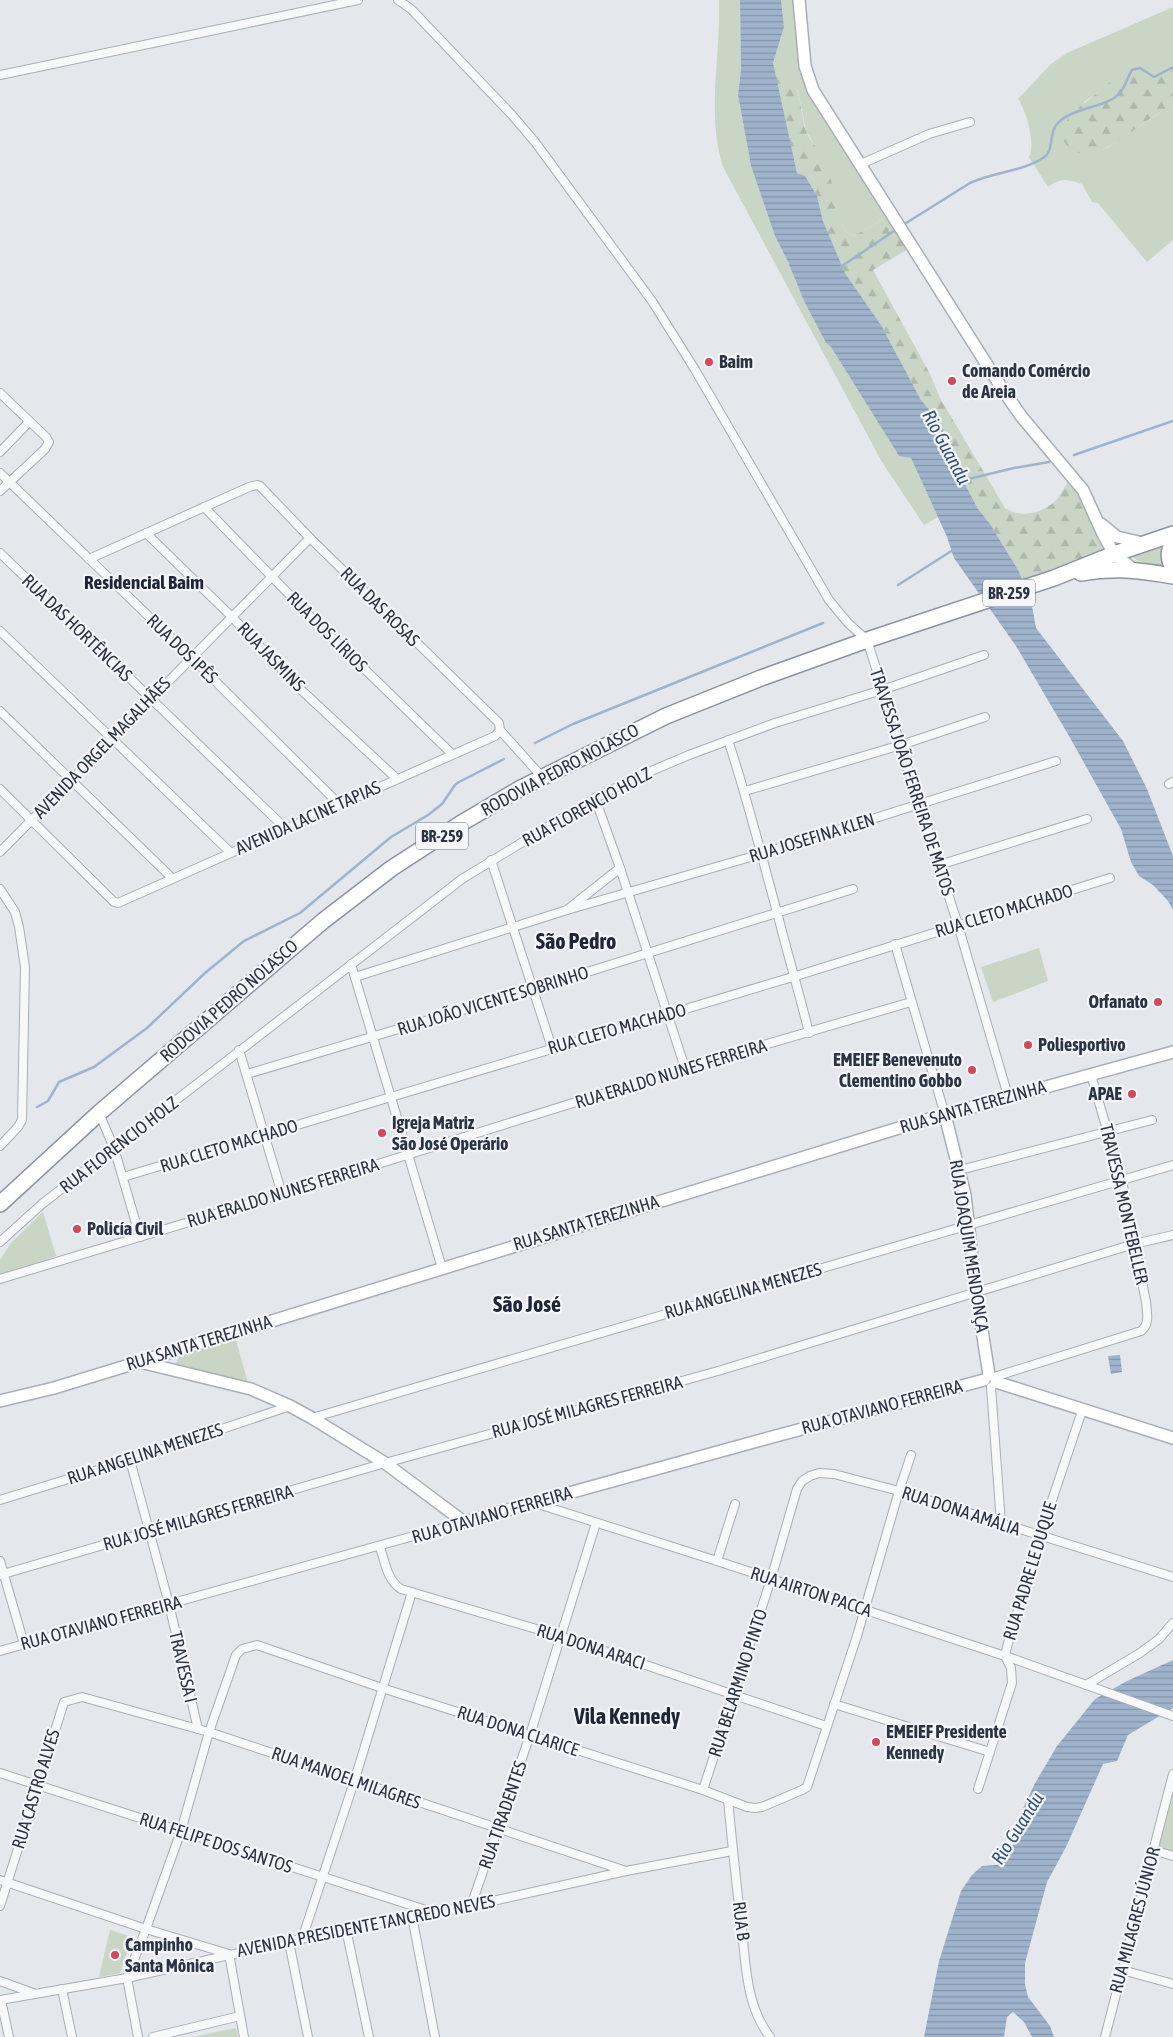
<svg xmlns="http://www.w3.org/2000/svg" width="1173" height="2037" font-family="'Asap Condensed',sans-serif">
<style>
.green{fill:#c9d6c5}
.forest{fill:url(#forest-firs)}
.water{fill:url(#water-rules)}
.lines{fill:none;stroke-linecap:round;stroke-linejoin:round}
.stream{stroke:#9fb4cc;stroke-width:2.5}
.street-casing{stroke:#a9aeb7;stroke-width:10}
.secondary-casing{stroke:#a9aeb7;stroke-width:14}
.highway-casing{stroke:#8b94a3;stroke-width:18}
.street{stroke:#f7f8fa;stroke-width:8}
.secondary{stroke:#fff;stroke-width:11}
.highway{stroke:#fff;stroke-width:15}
.poi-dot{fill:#d1495b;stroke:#f4f6f9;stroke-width:2}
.labels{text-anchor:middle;stroke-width:4.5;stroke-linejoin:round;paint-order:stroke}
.shield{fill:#f4f6f9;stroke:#676e7b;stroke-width:1}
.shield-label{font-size:16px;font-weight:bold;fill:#2b3445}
.poi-label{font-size:18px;font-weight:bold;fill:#2b3445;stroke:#f4f6f9;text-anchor:start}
.street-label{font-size:18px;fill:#2b3445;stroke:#f4f6f9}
.water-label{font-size:19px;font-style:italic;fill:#34527a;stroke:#f4f6f9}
.neighbourhood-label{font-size:19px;font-weight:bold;fill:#1d2536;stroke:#f4f6f9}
.district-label{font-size:22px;font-weight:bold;fill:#1d2536;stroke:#f4f6f9}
</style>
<defs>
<pattern id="forest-firs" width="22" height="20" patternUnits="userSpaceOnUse" patternTransform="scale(1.25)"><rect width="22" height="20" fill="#c9d6c5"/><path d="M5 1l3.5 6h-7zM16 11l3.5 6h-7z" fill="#adb8ab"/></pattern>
<pattern id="water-rules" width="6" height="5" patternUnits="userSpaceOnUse" patternTransform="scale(1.25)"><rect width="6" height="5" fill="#9fb4cc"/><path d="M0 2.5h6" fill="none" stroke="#8293a7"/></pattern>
</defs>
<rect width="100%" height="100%" fill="#e4e7ec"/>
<g class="green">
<path d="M719,0H740L741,69L738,95L751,166L775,236L788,262L804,301L826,343L831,347L899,456L911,458L938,517L924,525L882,462L723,167C706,114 721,55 719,0Z"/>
<path d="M781,0H797L802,72L887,215L874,225L853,236L845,231L841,223L824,160L806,131L798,91L781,75L775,77L773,63L784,27Z"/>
<path d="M1173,7V64L1158,72L1142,74H1124L1084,102L1098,151L1107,148L1173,104V240L1147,262L1098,203L1092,202L1082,184C1068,179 1060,178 1048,187L1029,157C1036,145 1026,109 1018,99L1051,64L1067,53Z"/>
<path d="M1163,547L1162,558L1166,568L1138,561L1130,555Z"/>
<path d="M1039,948L1048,981L993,1002L981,967Z"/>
<path d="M43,1212L56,1256L0,1276V1260L11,1243Z"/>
<path d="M236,1340L248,1383L174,1367L180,1356Z"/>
<path d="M1173,1791V1853L1156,1848Z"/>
<path d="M110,1930L132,1937L120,1973L99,1977Z"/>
<path d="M236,2028L238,2037H192Z"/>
</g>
<g class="forest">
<path d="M1173,64V104C1161,112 1149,119 1137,128C1114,144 1076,174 1060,133L1070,115L1109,83L1124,74H1142L1158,72Z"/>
<path d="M781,75C802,76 800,116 806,131C810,142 820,149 824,160C831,176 838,205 841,223L845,231L853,236L874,225L887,215L908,249L873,270L930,374L940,398L1005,508C1020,518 1039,514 1053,503C1060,498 1064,487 1069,480L1076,487L1110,552L1025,583L990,524L978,509L946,448L942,434L931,412L921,400L881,325L845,273L823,221L817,196L797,173L775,77Z"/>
</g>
<g class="water">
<path d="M740,0H781L784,27L773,63L797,173L805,176L817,196L823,221L845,273L881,325L921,400L931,412L942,434L946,448L978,509L990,524L1018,570L1030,595L1036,628L1123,741L1147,789L1173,856V910L1168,901L1153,885L1139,876L1131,862L1121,829L1069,736L1016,646L954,558L947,537L911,458L899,456L831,347L826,343L804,301L788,262L775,236L751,166L738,95L741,69Z"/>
<path d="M1120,1355L1122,1372L1111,1374L1108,1356Z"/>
<path d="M1173,1660V1708L1128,1735L1117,1761L1103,1764L1066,1847L1047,1882L1025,1963V1984L1028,1997L1050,2026L1054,2037H1032L1024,2022L1013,2012L1007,2017L1004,2037H924L939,1961L961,1891L972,1875L982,1866L997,1865L1034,1785L1057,1746L1095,1699L1127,1681Z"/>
</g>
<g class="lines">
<g class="stream">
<path d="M903,225L970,183C993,172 1021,172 1043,158C1055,151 1048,134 1057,124C1072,107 1106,108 1119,94C1125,88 1127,78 1132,70L1140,68L1154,77L1173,67"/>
<path d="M839,268L897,229"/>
<path d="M1074,455L1173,421"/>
<path d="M960,481L1014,468L1049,462"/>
<path d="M898,585L953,550"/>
<path d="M535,743L573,724L823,623"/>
<path d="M37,1107L48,1101L59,1082L94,1067L147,1028L205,973L244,941L300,913L391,837L428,815L442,804L455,785L459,782L504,759"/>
</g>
<g class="street-casing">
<g id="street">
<path d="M398,0L411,9L512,115L535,142L652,301L694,368L829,600L848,623L867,640L958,925L1008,1096"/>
<path d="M0,75L358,0"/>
<path d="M861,164L929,134L970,122"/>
<path d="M0,393L46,437L49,442L45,449L0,491"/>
<path d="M0,452L29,422"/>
<path d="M0,473L191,657L340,805"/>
<path d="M204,507L315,621L452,754"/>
<path d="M146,533L232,617L298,687L397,779"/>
<path d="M0,553L285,828"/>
<path d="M89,559L249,487L257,485L260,486L310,538L499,723L500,730L542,777"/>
<path d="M0,631L230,852"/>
<path d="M0,711L172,878"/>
<path d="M728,740C747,797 761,854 777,912C787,952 799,992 809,1033"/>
<path d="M1169,784L1173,782"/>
<path d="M0,789L114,902L118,903L495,736L500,730"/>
<path d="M745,791L901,745L985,717"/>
<path d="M595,798L620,868L685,1068"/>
<path d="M0,852L310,538"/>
<path d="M491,860L552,1048"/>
<path d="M939,865L1087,819"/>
<path d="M0,889L15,912L19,927L25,967L22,1120L18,1127L0,1146"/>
<path d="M567,910L761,854L1056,761"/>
<path d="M895,944L945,1115"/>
<path d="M351,964L442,1268"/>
<path d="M355,977L567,910L620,868"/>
<path d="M239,1050L282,1194"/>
<path d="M247,1074L533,989L853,889"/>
<path d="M99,1113L114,1148L140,1237"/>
<path d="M960,1170L1152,1120"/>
<path d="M123,1177L796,976L1110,878"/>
<path d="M0,1242L42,1204L114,1148L462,879L595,798L644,774L689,755L775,723L882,690L984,655"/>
<path d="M0,1279L282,1194L685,1068L911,1002"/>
<path d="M994,1377L1141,1331C1150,1324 1147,1313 1146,1302L1122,1181L1091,1075"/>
<path d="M991,1387L1001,1523"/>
<path d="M312,1418L1173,1165"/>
<path d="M130,1460L169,1604L198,1729"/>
<path d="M0,1500L130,1460L290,1406"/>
<path d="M535,1503L717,1561L1014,1659L1173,1716"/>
<path d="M380,1547C385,1562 387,1580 401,1589L560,1636L826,1726"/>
<path d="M0,1561L24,1644"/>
<path d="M717,1561L735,1504"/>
<path d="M0,1575L385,1463L718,1371L1134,1244L1173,1235"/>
<path d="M0,1651L464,1522"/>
<path d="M1086,1685L1140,1653L1159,1639L1173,1623"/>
<path d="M834,1704L990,1752"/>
<path d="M0,1773L429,1911"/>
<path d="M978,1789L1012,1683L1011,1668L1005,1656L1007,1647L1040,1536L1082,1411"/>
<path d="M703,1790L771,1579L797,1489L802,1481L810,1476L819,1473L834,1474L899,1491L1173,1577"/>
<path d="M728,1800C732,1841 736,1882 741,1923C746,1961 745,2005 770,2037"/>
<path d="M1153,1850L1173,1856"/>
<path d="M0,1880L146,1929L229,1954L244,2037"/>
<path d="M0,1906L64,1702L82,1697L209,1732L626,1871"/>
<path d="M471,1906L530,1735L596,1523"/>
<path d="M412,1916L435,2037"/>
<path d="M346,1929L369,2037"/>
<path d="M302,1939L354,1782L412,1592"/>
<path d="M289,1942L308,2037"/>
<path d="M1122,1970L1173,1984"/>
<path d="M0,1981L33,1993"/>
<path d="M62,1989L72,2037"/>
<path d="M0,2000L127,1978L346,1929L471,1906L626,1871L732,1851"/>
<path d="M1,2000L9,2037"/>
<path d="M138,2037L127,1978L146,1929L181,1831L209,1732L236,1655L242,1649L257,1645L382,1688L703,1790L747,1807L755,1808L762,1807L802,1790L807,1787L857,1636L899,1491L911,1455"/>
<path d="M153,2037L240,2016"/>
<path d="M1105,2037L1173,1774"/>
</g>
</g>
<g class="secondary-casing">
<g id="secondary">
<path d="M799,0L805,66L813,90L1003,390L1021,416L1083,490L1103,534L1114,554L1133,569"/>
<path d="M1101,524L1117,537L1143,543"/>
<path d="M945,1115L965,1195L976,1292L989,1375"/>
<path d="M140,1362L251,1389L290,1406L312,1418L385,1463L464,1522L761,1440L984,1380"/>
<path d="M996,1382L1173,1438"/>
<path d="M0,1401L54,1388L139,1362L915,1123L1173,1052"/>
</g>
</g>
<g class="highway-casing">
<g id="highway">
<path d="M1173,543C1168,551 1168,559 1173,568"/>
<path d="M1081,573C1115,567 1139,570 1173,576"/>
<path d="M0,1204L99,1113L323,921L392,868L460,824L521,788L666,716L761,678L867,640L1054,578L1114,554L1173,534"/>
</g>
</g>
<use href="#street" class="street"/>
<use href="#secondary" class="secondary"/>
<use href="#highway" class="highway"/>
</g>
<g class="poi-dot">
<circle cx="709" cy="362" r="5"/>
<circle cx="952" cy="381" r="5"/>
<circle cx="1158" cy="1002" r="5"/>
<circle cx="1028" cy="1045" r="5"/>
<circle cx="972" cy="1070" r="5"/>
<circle cx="1132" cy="1094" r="5"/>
<circle cx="382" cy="1133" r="5"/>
<circle cx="77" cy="1229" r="5"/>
<circle cx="876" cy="1742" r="5"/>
<circle cx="115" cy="1955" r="5"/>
</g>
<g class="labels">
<g class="shield">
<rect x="983" y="579.5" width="52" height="27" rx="4"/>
<rect x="416" y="822.5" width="52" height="27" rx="4"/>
</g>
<g class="shield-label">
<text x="1009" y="599">BR-259</text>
<text x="442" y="842">BR-259</text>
</g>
<g class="poi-label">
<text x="719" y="368">Baim</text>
<text x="962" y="377">Comando Comércio<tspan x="962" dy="21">de Areia</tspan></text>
<text x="1148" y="1008" text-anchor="end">Orfanato</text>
<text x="1038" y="1051">Poliesportivo</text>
<text x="962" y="1066" text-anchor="end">EMEIEF Benevenuto<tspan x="962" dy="21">Clementino Gobbo</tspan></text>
<text x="1122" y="1100" text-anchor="end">APAE</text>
<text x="392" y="1129">Igreja Matriz<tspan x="392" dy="21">São José Operário</tspan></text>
<text x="87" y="1235">Policía Civil</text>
<text x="886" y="1738">EMEIEF Presidente<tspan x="886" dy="21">Kennedy</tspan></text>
<text x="125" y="1951">Campinho<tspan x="125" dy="21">Santa Mônica</tspan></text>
</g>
<g class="street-label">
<text transform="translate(380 607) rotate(45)" y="6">RUA DAS ROSAS</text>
<text transform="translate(77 628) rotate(44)" y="6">RUA DAS HORTÊNCIAS</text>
<text transform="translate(327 632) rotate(45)" y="6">RUA DOS LÍRIOS</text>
<text transform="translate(182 649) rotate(44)" y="6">RUA DOS IPÊS</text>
<text transform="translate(271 657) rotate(46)" y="6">RUA JASMINS</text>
<text transform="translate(102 748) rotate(-46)" y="6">AVENIDA ORGEL MAGALHÃES</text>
<text transform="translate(560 770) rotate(-28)" y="6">RODOVIA PEDRO NOLASCO</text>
<text transform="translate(912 782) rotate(72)" y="6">TRAVESSA JOÃO FERREIRA DE MATOS</text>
<text transform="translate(587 807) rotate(-29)" y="6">RUA FLORENCIO HOLZ</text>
<text transform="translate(308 818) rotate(-24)" y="6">AVENIDA LACINE TAPIAS</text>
<text transform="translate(812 838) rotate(-17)" y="6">RUA JOSEFINA KLEN</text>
<text transform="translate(1004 911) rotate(-17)" y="6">RUA CLETO MACHADO</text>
<text transform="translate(229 1001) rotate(-41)" y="6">RODOVIA PEDRO NOLASCO</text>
<text transform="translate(493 1001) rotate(-17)" y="6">RUA JOÃO VICENTE SOBRINHO</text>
<text transform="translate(617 1029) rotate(-16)" y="6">RUA CLETO MACHADO</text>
<text transform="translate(671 1074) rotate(-17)" y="6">RUA ERALDO NUNES FERREIRA</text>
<text transform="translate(973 1107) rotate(-16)" y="6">RUA SANTA TEREZINHA</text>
<text transform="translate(119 1145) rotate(-38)" y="6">RUA FLORENCIO HOLZ</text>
<text transform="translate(229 1146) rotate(-17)" y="6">RUA CLETO MACHADO</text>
<text transform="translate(283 1193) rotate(-17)" y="6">RUA ERALDO NUNES FERREIRA</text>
<text transform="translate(1124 1204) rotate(77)" y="6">TRAVESSA MONTEBELLER</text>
<text transform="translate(586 1223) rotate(-17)" y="6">RUA SANTA TEREZINHA</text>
<text transform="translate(969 1246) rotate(81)" y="6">RUA JOAQUIM MENDONÇA</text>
<text transform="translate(743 1291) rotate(-16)" y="6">RUA ANGELINA MENEZES</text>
<text transform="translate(199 1343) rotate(-17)" y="6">RUA SANTA TEREZINHA</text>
<text transform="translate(587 1407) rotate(-15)" y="6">RUA JOSÉ MILAGRES FERREIRA</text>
<text transform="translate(882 1407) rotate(-15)" y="6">RUA OTAVIANO FERREIRA</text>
<text transform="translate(145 1454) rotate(-18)" y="6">RUA ANGELINA MENEZES</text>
<text transform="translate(961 1511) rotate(18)" y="6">RUA DONA AMÁLIA</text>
<text transform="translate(492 1515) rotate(-16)" y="6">RUA OTAVIANO FERREIRA</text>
<text transform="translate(198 1518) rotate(-16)" y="6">RUA JOSÉ MILAGRES FERREIRA</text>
<text transform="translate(1030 1571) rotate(-73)" y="6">RUA PADRE LE DUQUE</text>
<text transform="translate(811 1592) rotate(18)" y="6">RUA AIRTON PACCA</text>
<text transform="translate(101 1623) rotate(-15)" y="6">RUA OTAVIANO FERREIRA</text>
<text transform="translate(591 1647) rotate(18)" y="6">RUA DONA ARACI</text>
<text transform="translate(183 1667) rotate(77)" y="6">TRAVESSA I</text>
<text transform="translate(738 1683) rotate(-72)" y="6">RUA BELARMINO PINTO</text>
<text transform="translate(518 1731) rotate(18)" y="6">RUA DONA CLARICE</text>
<text transform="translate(346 1778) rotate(19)" y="6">RUA MANOEL MILAGRES</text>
<text transform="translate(36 1789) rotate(-73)" y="6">RUA CASTRO ALVES</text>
<text transform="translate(503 1815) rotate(-71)" y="6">RUA TIRADENTES</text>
<text transform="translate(216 1843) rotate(18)" y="6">RUA FELIPE DOS SANTOS</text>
<text transform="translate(1135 1920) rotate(-75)" y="6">RUA MILAGRES JÚNIOR</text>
<text transform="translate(741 1921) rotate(83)" y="6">RUA B</text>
<text transform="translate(366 1926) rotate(-11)" y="6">AVENIDA PRESIDENTE TANCREDO NEVES</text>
</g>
<g class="water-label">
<text transform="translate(947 447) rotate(62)" y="7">Rio Guandu</text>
<text transform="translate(1017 1828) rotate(-58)" y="7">Rio Guandu</text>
</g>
<g class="neighbourhood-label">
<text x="144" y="589">Residencial Baim</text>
</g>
<g class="district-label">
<text x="576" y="949">São Pedro</text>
<text x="527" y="1312">São José</text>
<text x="627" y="1724">Vila Kennedy</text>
</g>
</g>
</svg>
